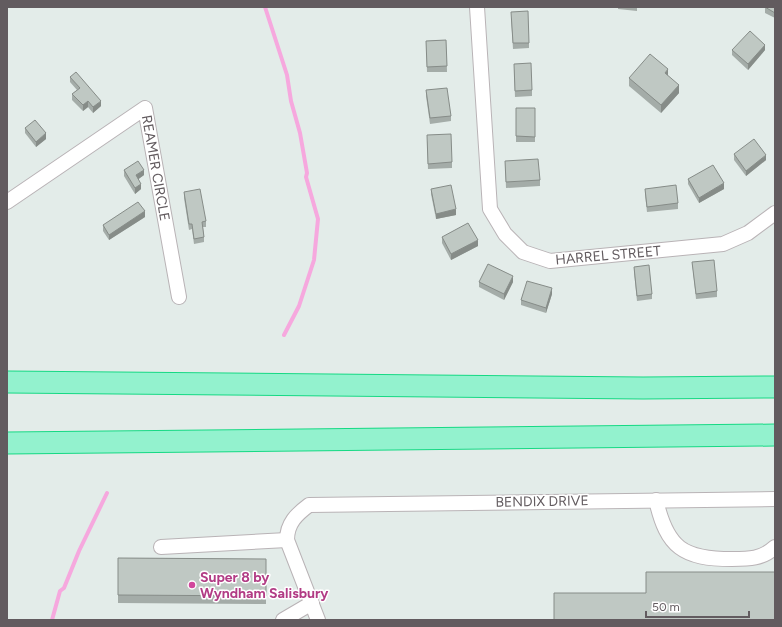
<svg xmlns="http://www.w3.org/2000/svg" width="782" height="627" font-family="Figtree,sans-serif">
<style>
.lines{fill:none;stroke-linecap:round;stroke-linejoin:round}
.stream{stroke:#f6a8de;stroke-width:4}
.minor-casing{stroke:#b9b3b6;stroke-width:16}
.highway-casing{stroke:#16d984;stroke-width:23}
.minor{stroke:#fff;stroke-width:14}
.highway{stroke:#93f2ce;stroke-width:21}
.wall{fill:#a4aca8}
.shaded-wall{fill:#868c88}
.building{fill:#bfc8c3;stroke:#868c88}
.hotel-dot{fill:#d1479c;stroke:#fff;stroke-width:1.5}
.labels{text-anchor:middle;stroke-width:3;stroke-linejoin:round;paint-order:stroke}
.street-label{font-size:14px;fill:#625b5f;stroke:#fff}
.hotel-label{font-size:14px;font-weight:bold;fill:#b23c85;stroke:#fff;text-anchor:start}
</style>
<rect width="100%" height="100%" fill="#e3ece9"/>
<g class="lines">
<g class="stream">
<path d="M265,7L287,75L291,101L300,133L307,173L306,177L318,219L314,260L299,306L284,335"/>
<path d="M52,620L60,591L64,588L79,551L107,493"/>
</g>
<g class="minor-casing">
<g id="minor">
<path d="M477,7L490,209L505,234L523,252L550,261L723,244L748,233L775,213"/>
<path d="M7,202L145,108L179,297"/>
<path d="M656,500C667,548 683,559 732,559C749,559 762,559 775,547"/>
<path d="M161,547L287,540"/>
<path d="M283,620L312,603"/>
<path d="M318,620L287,540C287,523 297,514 309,505L775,499"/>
</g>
</g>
<g class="highway-casing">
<g id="highway">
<path d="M7,382L643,388L775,387"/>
<path d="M7,443L775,435"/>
</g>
</g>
<use href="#minor" class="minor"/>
<use href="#highway" class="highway"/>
</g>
<g class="wall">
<path d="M618,7H637V11L618,9Z"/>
<path d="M765,7H775V18L765,13Z"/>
<path d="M511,17L529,43V48L513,49Z"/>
<path d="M446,40L447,72H427L426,41Z"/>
<path d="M732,50H765L748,70L732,55Z"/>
<path d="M514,69L532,90V96L515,97Z"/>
<path d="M668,76L679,93L661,113L629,86V78Z"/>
<path d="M70,77L101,106L93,113L88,107L83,111L72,100V94L77,90L70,82Z"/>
<path d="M426,90L451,116V121L430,124L426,96Z"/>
<rect x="516" y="108" width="19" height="34"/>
<path d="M25,128L46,139L36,147L25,133Z"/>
<path d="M427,141L452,162V168L428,169Z"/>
<path d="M734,154L766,160L746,176L734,160Z"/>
<path d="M505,161L540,180V186L506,188Z"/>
<path d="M124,170L144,175L138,179L141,189L135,194L124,176Z"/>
<path d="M688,179L724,189L699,203L688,184Z"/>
<path d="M431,189L456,215L436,219L431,194Z"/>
<path d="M645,189L678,203V209L647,212L645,194Z"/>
<path d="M184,192L206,221V227H203L204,237V242L194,244L192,229L189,230L184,198Z"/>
<path d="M145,217L109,240L103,231V225Z"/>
<path d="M442,237L478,246L451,260L442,243Z"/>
<path d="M692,262L717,291V297L696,299Z"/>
<path d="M634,267L652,294V299L637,301L634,272Z"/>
<path d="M479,282H513L504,300L479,287Z"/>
<path d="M552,294L546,313L521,305V300Z"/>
<path d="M118,558L266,559V604L118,603Z"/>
</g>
<g class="shaded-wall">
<path d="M765,45V50L748,70V64Z"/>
<path d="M668,69V77L665,73Z"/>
<path d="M679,85V93L661,113V105Z"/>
<path d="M88,101V107L83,111V105Z"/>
<path d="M101,101V106L93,113V107Z"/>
<path d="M46,133V139L36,147V142Z"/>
<path d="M766,155V160L746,176V171Z"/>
<path d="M144,170V175L136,181V175Z"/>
<path d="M724,183V189L699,203V198Z"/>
<path d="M141,184V189L135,194V188Z"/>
<path d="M456,209V215L436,219V214Z"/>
<path d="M145,211V217L109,240V235Z"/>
<path d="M478,240V246L451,260V254Z"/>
<path d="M513,276V282L504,300V294Z"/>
<path d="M552,288V294L546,313V308Z"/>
</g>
<g class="building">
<path d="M765,7H775V13Z"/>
<path d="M528,11L529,43H513L511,12Z"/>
<path d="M750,31L765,45L748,64L732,50Z"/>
<path d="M446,40L447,66L427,67L426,41Z"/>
<path d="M650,54L668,69L665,73L679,85L661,105L629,78Z"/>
<path d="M531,63L532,90L515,91L514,64Z"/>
<path d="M76,72L101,101L93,107L88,101L83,105L72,94L80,88L70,77Z"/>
<path d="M447,88L451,116L430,118L426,90Z"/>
<path d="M516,108H535V137L516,136Z"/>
<path d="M35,120L46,133L36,142L25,128Z"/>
<path d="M451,134L452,162L428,164L427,135Z"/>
<path d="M754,139L766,155L746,171L734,154Z"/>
<path d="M538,159L540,180L506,182L505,161Z"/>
<path d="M138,161L144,170L136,175L141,184L135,188L124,170Z"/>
<path d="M713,165L724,183L699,198L688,179Z"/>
<path d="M451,185L456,209L436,214L431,189Z"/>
<path d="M676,185L678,203L647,207L645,189Z"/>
<path d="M200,189L206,221L202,222L204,237L194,239L192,224H189L184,192Z"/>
<path d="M138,202L145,211L109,235L103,225Z"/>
<path d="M468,223L478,240L451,254L442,237Z"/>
<path d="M714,260L717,291L696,294L692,262Z"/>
<path d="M488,264L513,276L504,294L479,282Z"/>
<path d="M649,265L652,294L637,296L634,267Z"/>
<path d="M527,281L552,288L546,308L521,300Z"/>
<path d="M118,558L266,559V596L118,595Z"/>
<path d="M646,572H775V620H554V593H646Z"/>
</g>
<circle class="hotel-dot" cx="192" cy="585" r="4"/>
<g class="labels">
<g class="street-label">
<text transform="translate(156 168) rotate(80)" y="5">REAMER CIRCLE</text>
<text transform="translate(608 255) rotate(-5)" y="5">HARREL STREET</text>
<text transform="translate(542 501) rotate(-1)" y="5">BENDIX DRIVE</text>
</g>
<g class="hotel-label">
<text x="200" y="582">Super 8 by<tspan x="200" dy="16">Wyndham Salisbury</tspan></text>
</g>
</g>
<rect width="782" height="627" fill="none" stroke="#625b5f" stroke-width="16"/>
<path d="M646 611v6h103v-6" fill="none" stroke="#625b5f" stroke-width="2"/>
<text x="652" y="611" font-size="12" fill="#625b5f" stroke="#ffffff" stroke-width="3" paint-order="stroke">50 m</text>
</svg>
